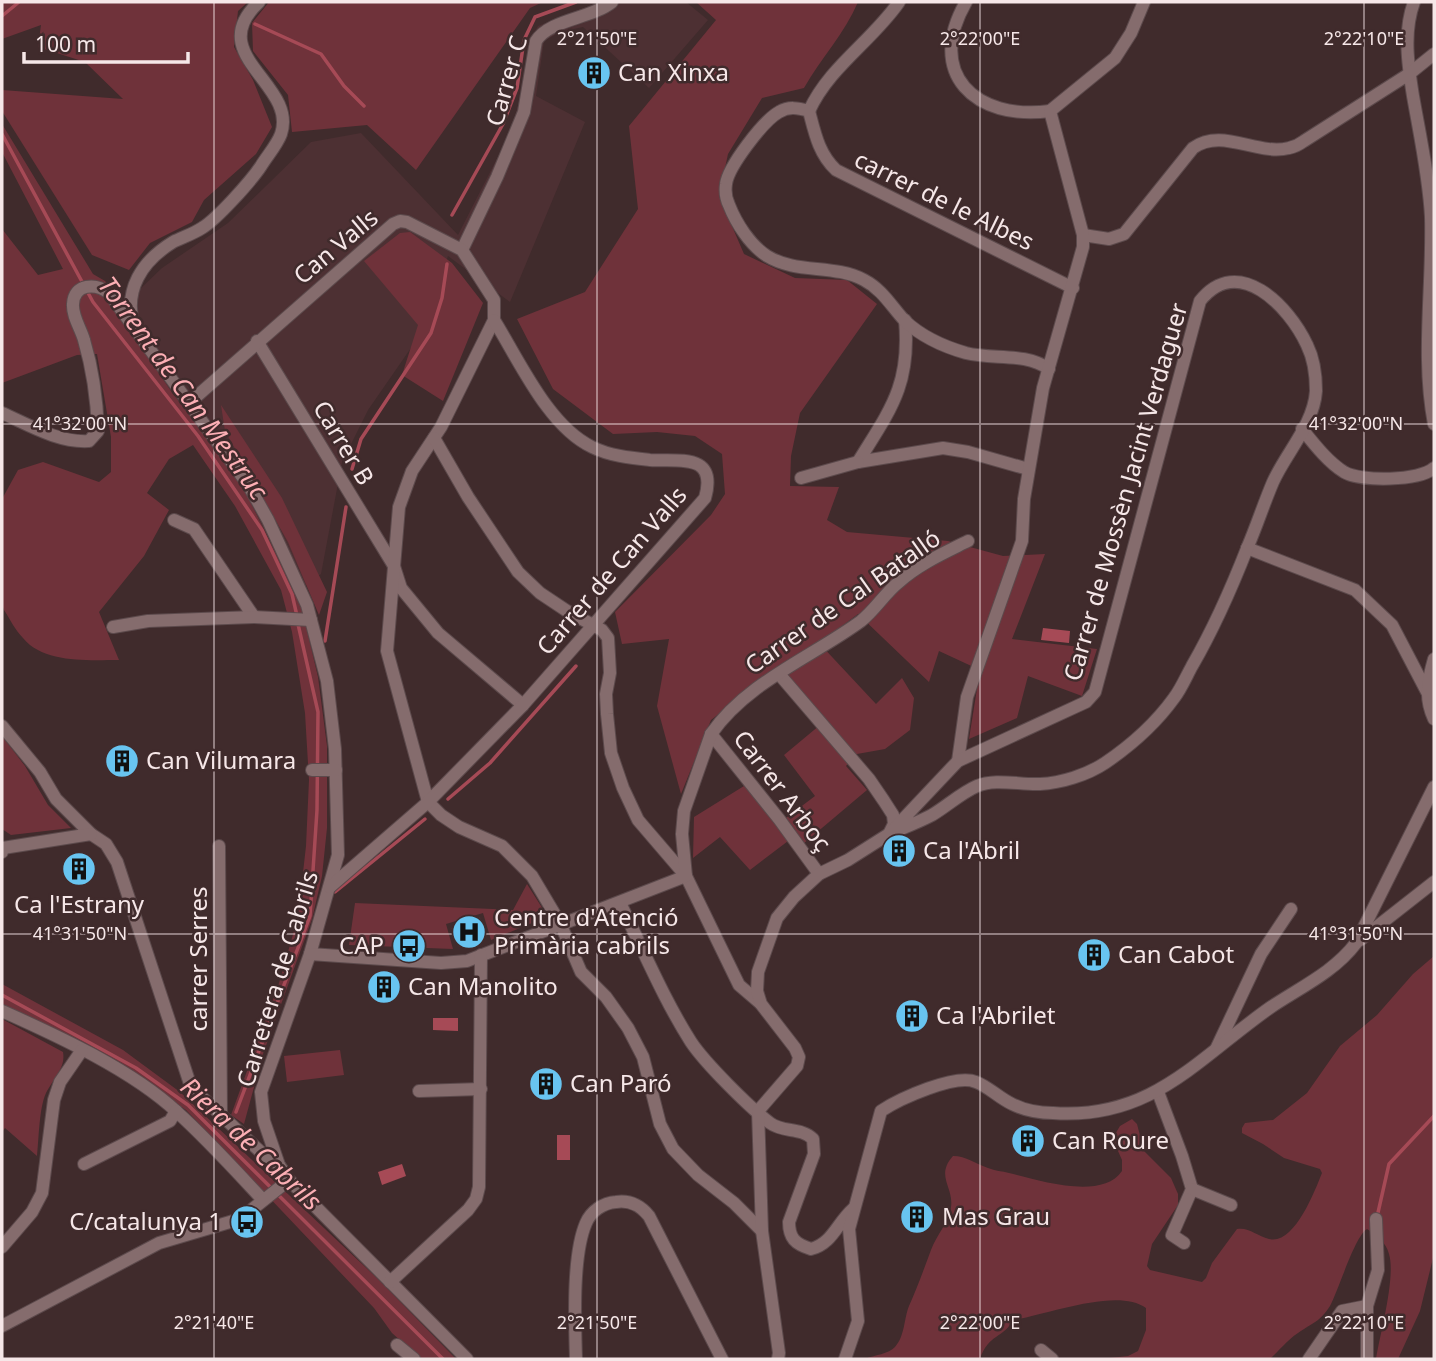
<svg xmlns="http://www.w3.org/2000/svg" width="1436" height="1361" font-family="'Noto Sans',sans-serif">
<style>
.built{fill:#4d3033}
.green{fill:#6f323a}
.water{fill:#a64a56}
.lines{fill:none;stroke-linecap:round;stroke-linejoin:round}
.stream{stroke:#a64a56;stroke-width:3.5}
.minor-casing{stroke:#5c4a4c;stroke-width:14}
.minor{stroke:#856c6d;stroke-width:12}
.ticks{fill:none;stroke:#f6e7e8;stroke-width:2;stroke-opacity:0.45}
.labels{text-anchor:middle;stroke-width:5;stroke-linejoin:round;paint-order:stroke}
.poi-label{font-size:24px;fill:#f6e7e8;stroke:#402b2c;text-anchor:start}
.street-label{font-size:24px;fill:#f6e7e8;stroke:#402b2c}
.water-label{font-size:26px;font-style:italic;fill:#fcafb5;stroke:#402b2c}
.ticks-label{font-size:18px;text-anchor:middle;fill:#f6e7e8;stroke:#402b2c;stroke-width:5;stroke-linejoin:round;paint-order:stroke}
</style>
<rect width="100%" height="100%" fill="#402b2c"/>
<g class="built">
<path d="M599,2H686L708,20L649,88L583,27L560,32L544,41L536,96L585,122L510,302L448,256L422,332L368,410L342,462L321,574L296,592L171,391L117,311L162,268L228,223L311,142L361,133L458,235L511,131L523,87L529,42L538,26Z"/>
<path d="M480,917L487,936L459,947L451,928Z"/>
</g>
<g class="green">
<path d="M2,2H248L238,11L234,47L253,80L272,127L256,154L204,200L192,222L150,243L129,270L92,255L2,111V90L123,99L85,62L38,47L41,25L2,39Z"/>
<path d="M269,2H543L530,8L416,170L367,125L292,132L288,95L253,51L252,23Z"/>
<path d="M696,2H858C845,33 821,58 804,88L762,98L728,154L719,196L744,254L795,278L847,280L877,304L800,413L791,456L790,486L839,487L827,520L847,532L948,541L1003,556L1045,554L1012,639L1097,649L1082,696L1028,676L1017,718L969,739L980,670L939,651L929,682L858,614L819,643L876,704L902,678L914,698L910,730L885,749L857,754L846,766L867,790L803,844L796,835L750,870L720,837L693,858L694,817L744,786L778,824L815,796L784,755L826,720L778,668L711,720L681,794L657,706L669,639L622,644L615,612L711,515L725,494L722,454L695,436L657,432L613,434L553,389L517,319L585,292L638,209L629,126L716,20Z"/>
<path d="M2,124L93,274L105,281L125,305L117,312L171,391L242,485L301,605L318,677L327,746V828L322,876L312,919L263,1054L244,1124L231,1115L279,983L298,917L306,846L309,780L305,713L292,632L281,590L235,506L193,445L169,459L147,493L169,510L144,556L99,612L119,660C90,660 44,664 23,638C15,630 10,619 4,610L2,605V499L18,470L43,462L99,482L111,472V437L97,354L77,355L2,383V229L38,275L63,269L2,152Z"/>
<path d="M410,232L452,263L483,303L443,401L402,375L418,325L364,261L400,233Z"/>
<path d="M221,405L282,498L327,592L319,615L288,542L225,431Z"/>
<path d="M2,736L25,766L48,805L71,828L11,835L2,829Z"/>
<path d="M527,884L546,914L544,918L491,940L483,913L446,924L453,949L349,945L355,903L513,910Z"/>
<path d="M1434,956V1254L1420,1311L1398,1359H1376C1380,1334 1396,1277 1389,1254C1386,1242 1377,1236 1367,1229C1355,1236 1339,1289 1330,1306C1320,1322 1312,1323 1298,1333C1287,1340 1279,1351 1270,1359H1101L1128,1356L1138,1351L1146,1330V1308C1117,1287 1047,1315 1013,1320C1004,1338 988,1334 980,1359H865C874,1355 889,1354 895,1347C905,1336 904,1318 909,1306C917,1288 924,1269 931,1250C937,1234 948,1224 951,1207C954,1187 935,1176 953,1156C966,1156 976,1164 988,1168C995,1171 1002,1171 1009,1173C1037,1180 1102,1201 1122,1171V1160L1114,1142V1136L1120,1126L1132,1119L1137,1124L1144,1151L1171,1178L1178,1194V1205L1152,1244L1147,1266L1150,1270L1202,1282L1206,1278L1212,1263L1237,1229C1249,1227 1257,1236 1269,1239C1294,1245 1314,1193 1322,1173L1320,1169L1284,1158L1263,1144L1242,1133V1128L1245,1123L1273,1120L1307,1093L1340,1046L1377,1015L1413,974Z"/>
<path d="M2,984L123,1050L180,1092L378,1279L456,1359H421L392,1333L374,1308L186,1110L151,1087L2,1007Z"/>
<path d="M2,1019L63,1052C66,1068 53,1079 46,1093C39,1108 39,1139 37,1156L5,1128L2,1132Z"/>
<path d="M340,1050L344,1075L287,1082L284,1056Z"/>
</g>
<g class="water">
<path d="M1043,628L1070,631L1069,643L1041,640Z"/>
<path d="M433,1018H458V1031L433,1030Z"/>
<rect x="557" y="1135" width="13" height="25"/>
<path d="M402,1164L406,1176L382,1185L378,1172Z"/>
</g>
<g class="lines">
<g class="stream">
<path d="M2,16L19,2"/>
<path d="M255,24L321,54L344,86L364,106"/>
<path d="M2,134L93,302L198,436L262,530L292,594L297,616"/>
<path d="M452,215L503,124L517,88L524,40L535,17L576,2"/>
<path d="M352,469L361,439L431,333L442,298L447,264"/>
<path d="M325,641L346,507"/>
<path d="M448,799L490,763L576,666"/>
<path d="M335,892L425,819"/>
<path d="M2,995L136,1068L188,1105L443,1359"/>
<path d="M236,1112L310,916L317,810L318,712L298,624"/>
<path d="M1377,1217L1389,1164L1434,1116"/>
</g>
<g class="minor-casing">
<g id="minor">
<path d="M966,2C925,73 975,121 1050,111"/>
<path d="M1414,2C1403,32 1408,65 1413,96C1420,136 1429,177 1431,217C1433,287 1421,356 1434,424"/>
<path d="M809,111C829,67 872,41 899,2"/>
<path d="M1083,235L1109,239L1124,234L1193,148C1222,127 1257,156 1289,148C1294,147 1300,144 1304,141L1409,74L1434,54"/>
<path d="M462,250L497,177L524,112L536,41C550,19 591,19 612,2"/>
<path d="M905,320C911,385 890,410 858,462L943,448L968,452L1028,469"/>
<path d="M134,327C123,290 142,261 173,242C183,237 193,234 202,228C217,219 251,181 261,166C267,156 277,145 281,134C298,84 202,55 259,2"/>
<path d="M257,341L394,566L401,588L438,633L523,705"/>
<path d="M1049,369C1025,352 993,360 966,353C945,347 921,336 905,321C891,306 883,290 864,280C834,264 796,274 767,256C750,245 736,223 729,205C726,199 725,191 726,184C728,167 763,121 779,112C789,106 798,108 809,111C815,134 819,154 836,170L1073,288"/>
<path d="M189,403L393,224L400,221L407,222L462,250L494,300V320L441,427L412,471L399,507L387,651L428,802L441,815L459,827L502,846L532,876L560,923L581,972L606,997L628,1028L643,1057L660,1124L673,1149L698,1175L734,1203L762,1231"/>
<path d="M2,413C29,425 59,443 89,441L98,431C97,401 93,370 84,340C81,329 72,316 73,304C74,283 96,283 109,293L249,486L268,520L307,605L327,681L335,749L338,855L310,954L261,1092L264,1121L279,1165L289,1180L467,1359"/>
<path d="M1302,429C1314,444 1328,462 1344,472C1361,482 1420,481 1434,468"/>
<path d="M434,438L468,497L518,572L540,593L567,611L602,630L608,638L610,673L606,694L607,714L611,753L623,788L638,820L686,876L739,985L760,1003"/>
<path d="M801,478L858,462"/>
<path d="M174,520L194,529L254,617"/>
<path d="M1247,548L1355,590L1392,625L1427,692"/>
<path d="M113,627L148,621L254,617L311,620"/>
<path d="M1434,659C1428,680 1424,698 1434,719"/>
<path d="M779,674L869,779L884,801L893,815L894,824L890,832"/>
<path d="M2,726L40,772L56,799L91,834L106,844L117,862L191,1087L265,1156L279,1165"/>
<path d="M711,734L779,819L819,874"/>
<path d="M958,761L967,697L1022,541L1024,499L1043,388L1083,247V235L1050,111L1115,58L1131,33L1144,2"/>
<path d="M312,770H336"/>
<path d="M219,846L221,1114"/>
<path d="M2,852L3,848L91,834"/>
<path d="M330,887L428,802L523,705L705,498C718,452 678,462 650,460C631,458 610,456 592,447C548,426 519,360 494,320"/>
<path d="M620,903C643,949 663,998 691,1042C705,1063 749,1107 770,1123C783,1133 801,1127 813,1139L814,1154L789,1222C789,1238 795,1244 811,1249C832,1244 837,1223 853,1209"/>
<path d="M1360,940L1434,882"/>
<path d="M310,954L441,963L467,961L686,876L682,834L684,811L711,734C747,682 812,657 861,621C875,610 885,593 899,582C919,564 944,553 968,541"/>
<path d="M2,1011C58,1036 132,1070 177,1112C207,1139 235,1170 263,1200"/>
<path d="M1217,1047L1261,954L1291,909"/>
<path d="M419,1091L481,1089"/>
<path d="M1158,1092L1182,1156L1192,1189L1172,1235L1184,1243"/>
<path d="M84,1164L170,1121L176,1111"/>
<path d="M1192,1189L1231,1205"/>
<path d="M2,1247L32,1212L42,1193L54,1100L60,1082L82,1050"/>
<path d="M390,1282L468,1210L476,1199L479,1187L481,955"/>
<path d="M2,1326L159,1243L240,1219L289,1180"/>
<path d="M397,1345L414,1359"/>
<path d="M1041,1350L1052,1359"/>
<path d="M576,1359C575,1323 572,1255 586,1223C591,1211 603,1203 616,1202C630,1200 640,1205 649,1216L722,1359"/>
<path d="M778,1359L779,1353L762,1231L758,1111L797,1066L799,1057L795,1048L761,1004L757,991L758,972L777,918L794,897L819,874L848,860L889,834L958,761L1086,702L1095,692L1200,301C1238,253 1289,306 1307,345C1314,359 1316,376 1316,391C1314,424 1286,453 1273,482C1264,503 1257,525 1248,546C1232,587 1214,628 1192,666C1186,677 1181,689 1174,698C1156,723 1130,746 1105,763C1087,775 1061,783 1040,784C1020,785 995,778 977,786C961,793 947,806 932,815C919,822 903,828 889,834"/>
<path d="M845,1359L858,1321L849,1229L881,1111C899,1099 956,1073 976,1082C989,1087 999,1098 1012,1104C1024,1110 1040,1113 1053,1113C1152,1120 1198,1058 1271,1007C1301,987 1334,972 1356,943L1434,787"/>
<path d="M1309,1359L1342,1311L1367,1306"/>
<path d="M1367,1359V1306L1378,1270L1376,1219"/>
</g>
</g>
<use href="#minor" class="minor"/>
</g>
<path class="ticks" d="M214,2V1359M597,2V1359M980,2V1359M1364,2V1359M2,424H1434M2,934H1434"/>
<defs>
<g id="building-disc" transform="scale(1.75)"><circle r="9.5" fill="#68c4f0" stroke="#402b2c"/><path d="M-4-6H4V6H1V3H-1V6H-4ZM-2.5-4.3h1.7v1.8h-1.7ZM.8-4.3h1.7v1.8H.8ZM-2.5-1h1.7V.8h-1.7ZM.8-1h1.7V.8H.8Z" fill="#111"/></g>
<g id="hospital-disc" transform="scale(1.75)"><circle r="9.5" fill="#68c4f0" stroke="#402b2c"/><path d="M-5-5h3v3.5h4V-5h3V5h-3V1.5h-4V5h-3Z" fill="#111"/></g>
<g id="bus-disc" transform="scale(1.75)"><circle r="9.5" fill="#68c4f0" stroke="#402b2c"/><path d="M-5-6H5V4H4V6H2V4H-2V6H-4V4H-5ZM-3.5-4V0h7V-4ZM-3.5 1.2v1.5H-2V1.2ZM2 1.2v1.5H3.5V1.2Z" fill="#111"/></g>
</defs>
<g fill-rule="evenodd">
<use href="#building-disc" x="594" y="73"/>
<use href="#building-disc" x="122" y="761"/>
<use href="#building-disc" x="899" y="851"/>
<use href="#building-disc" x="79" y="869"/>
<use href="#hospital-disc" x="469" y="932"/>
<use href="#bus-disc" x="409" y="946"/>
<use href="#building-disc" x="1094" y="955"/>
<use href="#building-disc" x="384" y="987"/>
<use href="#building-disc" x="912" y="1016"/>
<use href="#building-disc" x="546" y="1084"/>
<use href="#building-disc" x="1028" y="1141"/>
<use href="#building-disc" x="917" y="1217"/>
<use href="#bus-disc" x="247" y="1222"/>
</g>
<g class="labels">
<g class="poi-label">
<text x="618" y="81">Can Xinxa</text>
<text x="146" y="769">Can Vilumara</text>
<text x="923" y="859">Ca l'Abril</text>
<text x="79" y="913" text-anchor="middle">Ca l'Estrany</text>
<text x="494" y="926">Centre d'Atenció<tspan x="494" dy="28">Primària cabrils</tspan></text>
<text x="384" y="954" text-anchor="end">CAP</text>
<text x="1118" y="963">Can Cabot</text>
<text x="408" y="995">Can Manolito</text>
<text x="936" y="1024">Ca l'Abrilet</text>
<text x="570" y="1092">Can Paró</text>
<text x="1052" y="1149">Can Roure</text>
<text x="942" y="1225">Mas Grau</text>
<text x="222" y="1230" text-anchor="end">C/catalunya 1</text>
</g>
<g class="street-label">
<text transform="translate(507 81) rotate(-74)" y="8">Carrer C</text>
<text transform="translate(944 201) rotate(26)" y="8">carrer de le Albes</text>
<text transform="translate(336 247) rotate(-40)" y="8">Can Valls</text>
<text transform="translate(343 443) rotate(59)" y="8">Carrer B</text>
<text transform="translate(1126 492) rotate(-74)" y="8">Carrer de Mossèn Jacint Verdaguer</text>
<text transform="translate(612 571) rotate(-49)" y="8">Carrer de Can Valls</text>
<text transform="translate(843 602) rotate(-35)" y="8">Carrer de Cal Batalló</text>
<text transform="translate(782 791) rotate(53)" y="8">Carrer Arboç</text>
<text transform="translate(199 959) rotate(-90)" y="8">carrer Serres</text>
<text transform="translate(278 979) rotate(-73)" y="8">Carretera de Cabrils</text>
</g>
<g class="water-label">
<text transform="translate(183 388) rotate(54)" y="9">Torrent de Can Mestruc</text>
<text transform="translate(251 1144) rotate(43)" y="9">Riera de Cabrils</text>
</g>
</g>
<g class="ticks-label">
<text x="597" y="45">2°21'50"E</text>
<text x="980" y="45">2°22'00"E</text>
<text x="1364" y="45">2°22'10"E</text>
<text x="80" y="430">41°32'00"N</text>
<text x="1356" y="430">41°32'00"N</text>
<text x="80" y="940">41°31'50"N</text>
<text x="1356" y="940">41°31'50"N</text>
<text x="214" y="1329">2°21'40"E</text>
<text x="597" y="1329">2°21'50"E</text>
<text x="980" y="1329">2°22'00"E</text>
<text x="1364" y="1329">2°22'10"E</text>
</g>
<rect width="1436" height="1361" fill="none" stroke="#f6e7e8" stroke-width="7"/>
<path d="M24 52v10h164v-10" fill="none" stroke="#f6e7e8" stroke-width="3.5"/>
<text x="35" y="52" font-size="21" fill="#f6e7e8" stroke="#402b2c" stroke-width="5" paint-order="stroke">100 m</text>
</svg>
